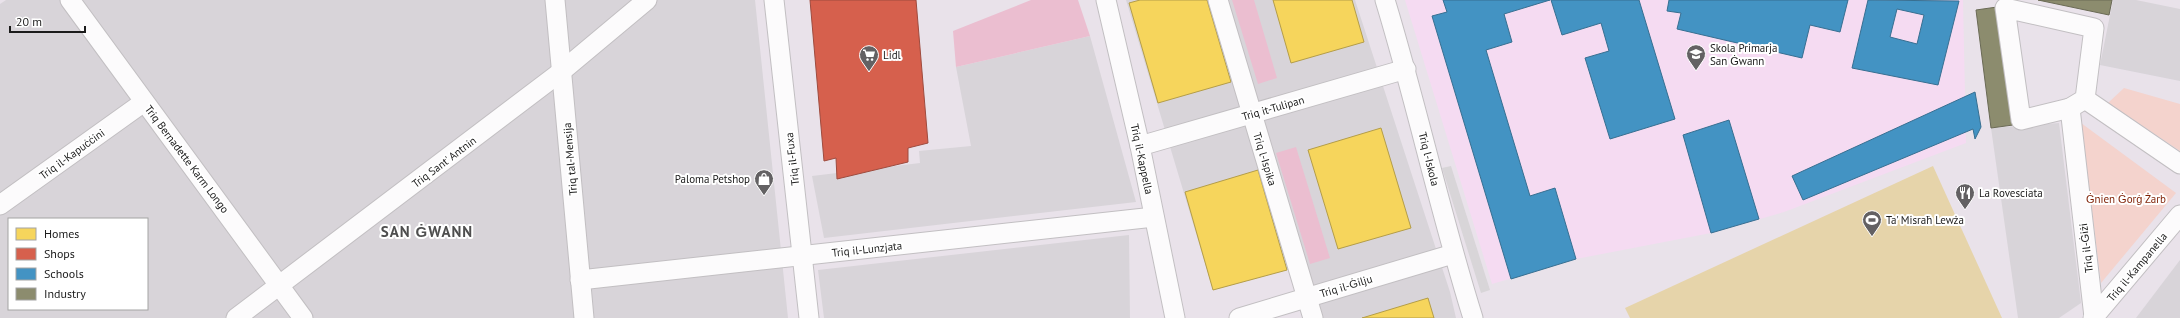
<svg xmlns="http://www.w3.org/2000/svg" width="2180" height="318" font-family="'PT Sans',sans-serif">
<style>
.residential{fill:#d8d4d9;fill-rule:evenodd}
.education{fill:#f5dbf2}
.grass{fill:#ebbed0}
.park{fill:#f4d3cd}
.pitch{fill:#e6d4aa}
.parking{fill:#d8d5d8}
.homes{fill:#f6d55c;stroke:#b49d48}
.shops{fill:#d6604d;stroke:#9e4b3e}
.schools{fill:#4393c3;stroke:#376f91;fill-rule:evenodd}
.industry{fill:#8c8c6e;stroke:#6a6a55}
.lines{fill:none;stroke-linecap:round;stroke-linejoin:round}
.street-casing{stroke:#c2bfc2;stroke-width:21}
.street{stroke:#fcfbfc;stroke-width:19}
.labels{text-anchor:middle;stroke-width:4;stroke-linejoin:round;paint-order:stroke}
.poi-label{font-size:11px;fill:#1b1b1b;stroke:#fff;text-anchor:start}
.street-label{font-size:11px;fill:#1b1b1b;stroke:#fff}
.park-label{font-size:11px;fill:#7e1f03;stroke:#fff}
.district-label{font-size:15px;font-weight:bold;letter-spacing:1px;fill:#4e4e4e;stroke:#fff}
</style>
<rect width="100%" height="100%" fill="#e9e2ea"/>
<g class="residential">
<path d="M6,0H755L788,318H0V4ZM9,219H147V309H9Z"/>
<path d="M1126,0H1355L1450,292L1456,318H1323L1303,259L1287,270L1213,290Z"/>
<path d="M2113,0H2136L2180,9V81L2100,65Z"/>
<path d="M1090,36L1136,202L824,238L812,176L920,163L919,151L971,146L956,67Z"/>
<path d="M2059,123L2081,303L2059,318H2018L1991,128Z"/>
<path d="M1129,235L1130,318H824L818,270Z"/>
<path d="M2180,260V318H2136Z"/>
</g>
<path class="education" d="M1405,0H1963L1966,143L1784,212L1711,233L1576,259L1492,284Z"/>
<g class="grass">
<path d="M1031,0H1078L1090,36L956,67L953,31Z"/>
<path d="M1232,0H1254L1277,78L1258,84Z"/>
<path d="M1296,147L1330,258L1310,264L1276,153Z"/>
</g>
<g class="park">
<path d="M2124,88L2180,104V151L2108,103Z"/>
<path d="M2081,123L2176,193L2101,283Z"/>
</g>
<path class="pitch" d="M1933,166L2002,318H1630L1625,308Z"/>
<path class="parking" d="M1451,166L1490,290L1481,293L1442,168Z"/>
<g class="homes">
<path d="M1140,0H1207L1231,82L1158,103L1129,3Z"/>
<path d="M1273,0H1352L1364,42L1291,63Z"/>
<path d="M1381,128L1411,228L1338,249L1308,150Z"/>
<path d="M1258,170L1287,270L1213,290L1185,192Z"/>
<path d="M1428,298L1434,318H1362Z"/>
</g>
<path class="shops" d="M810,0H916L928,143L908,148V162L837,179L836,158L824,161Z"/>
<g class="schools">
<path d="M1443,0H1550L1504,14L1512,42L1486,50L1530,196L1555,188L1576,259L1511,279L1432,16L1447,12Z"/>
<path d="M1551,0H1639L1675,119L1610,139L1585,58L1609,51L1601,23L1562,35Z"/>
<path d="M1669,0H1848L1840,32L1810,25L1802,58L1677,29L1681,13L1667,11Z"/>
<path d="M1868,0L1959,1L1938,85L1852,68ZM1897,9L1924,15L1917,44L1890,37Z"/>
<path d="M1975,92L1981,127L1975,139L1973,129L1803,200L1792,176Z"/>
<path d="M1729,120L1759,219L1711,233L1683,135Z"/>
</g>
<g class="industry">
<path d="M2038,0H2112L2109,15Z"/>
<path d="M1997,7L2013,125L1991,128L1976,10Z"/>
</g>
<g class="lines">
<g class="street-casing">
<g id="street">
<path d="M70,0L303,318"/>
<path d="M555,0L584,318"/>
<path d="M774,0L809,318"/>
<path d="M1106,0L1140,146L1175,318"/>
<path d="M1218,0L1313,318"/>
<path d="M1385,0C1417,105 1440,213 1473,318"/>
<path d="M2005,8L2094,28L2085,99L2070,108L2021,120Z"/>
<path d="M2085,99L2180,164"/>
<path d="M2070,108L2094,317"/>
<path d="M1140,146L1406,69"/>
<path d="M0,205L144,102"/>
<path d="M580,280L1154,217"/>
<path d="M236,318L562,71L647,0"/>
<path d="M1239,318L1453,254"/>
<path d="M2093,318L2180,215"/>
</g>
</g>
<use href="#street" class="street"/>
</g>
<defs>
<g id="school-pin" transform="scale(1)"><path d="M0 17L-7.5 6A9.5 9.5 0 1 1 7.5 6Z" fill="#636163" stroke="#fff"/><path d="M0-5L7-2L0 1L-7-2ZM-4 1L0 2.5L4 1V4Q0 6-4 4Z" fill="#fff"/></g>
<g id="supermarket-pin" transform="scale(1)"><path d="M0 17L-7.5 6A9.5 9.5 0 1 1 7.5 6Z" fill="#636163" stroke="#fff"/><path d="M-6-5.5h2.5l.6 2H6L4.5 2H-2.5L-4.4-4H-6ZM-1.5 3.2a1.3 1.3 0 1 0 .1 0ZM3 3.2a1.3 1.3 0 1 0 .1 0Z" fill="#fff"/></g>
<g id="shop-pin" transform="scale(1)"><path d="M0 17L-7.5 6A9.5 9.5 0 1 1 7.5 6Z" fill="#636163" stroke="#fff"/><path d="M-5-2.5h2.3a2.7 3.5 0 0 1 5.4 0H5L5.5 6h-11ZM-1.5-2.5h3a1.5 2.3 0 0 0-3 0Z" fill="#fff"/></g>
<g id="restaurant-pin" transform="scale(1)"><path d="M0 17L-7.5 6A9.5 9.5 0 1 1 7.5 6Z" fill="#636163" stroke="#fff"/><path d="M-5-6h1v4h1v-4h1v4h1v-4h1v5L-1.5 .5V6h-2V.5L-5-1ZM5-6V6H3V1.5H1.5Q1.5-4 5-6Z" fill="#fff"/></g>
<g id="stadium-pin" transform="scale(1)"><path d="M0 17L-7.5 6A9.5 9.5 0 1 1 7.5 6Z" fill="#636163" stroke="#fff"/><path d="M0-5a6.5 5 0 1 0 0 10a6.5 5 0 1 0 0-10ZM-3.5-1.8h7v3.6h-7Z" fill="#fff"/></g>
</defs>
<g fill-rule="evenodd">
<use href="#school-pin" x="1696" y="54"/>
<use href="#supermarket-pin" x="869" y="55"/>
<use href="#shop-pin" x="764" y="179"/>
<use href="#restaurant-pin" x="1965" y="193"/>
<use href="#stadium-pin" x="1872" y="220"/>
</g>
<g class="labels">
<g class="poi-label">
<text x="1710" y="52">Skola Primarja<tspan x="1710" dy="13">San Ġwann</tspan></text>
<text x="883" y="59">Lidl</text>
<text x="750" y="183" text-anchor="end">Paloma Petshop</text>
<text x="1979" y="197">La Rovesciata</text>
<text x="1886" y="224">Ta' Misraħ Lewża</text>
</g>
<g class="street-label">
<text transform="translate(1273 108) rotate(-16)" y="4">Triq it-Tulipan</text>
<text transform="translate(72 154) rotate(-36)" y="4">Triq il-Kapuċċini</text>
<text transform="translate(187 159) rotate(53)" y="4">Triq Bernadette Karm Longo</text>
<text transform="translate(570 159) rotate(-95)" y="4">Triq tal-Mensija</text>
<text transform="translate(792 159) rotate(-97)" y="4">Triq il-Fuxa</text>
<text transform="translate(1142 159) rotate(78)" y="4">Triq il-Kappella</text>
<text transform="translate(1265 159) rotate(73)" y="4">Triq l-Ispika</text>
<text transform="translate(1429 159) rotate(76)" y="4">Triq l-Iskola</text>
<text transform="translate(444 162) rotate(-37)" y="4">Triq Sant' Antnin</text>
<text transform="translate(2086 248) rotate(-97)" y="4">Triq il-Ġiżi</text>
<text transform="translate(867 249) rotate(-6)" y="4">Triq il-Lunzjata</text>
<text transform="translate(2137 267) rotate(-50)" y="4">Triq il-Kampanella</text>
<text transform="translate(1346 286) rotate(-17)" y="4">Triq il-Ġilju</text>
</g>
<g class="park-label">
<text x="2126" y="203">Ġnien Ġorġ Żarb</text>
</g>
<g class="district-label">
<text x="427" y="237">SAN ĠWANN</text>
</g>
</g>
<rect x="8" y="218" width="140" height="92" fill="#ffffff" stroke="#a4a4a4"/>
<rect x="16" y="228" width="20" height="12" fill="#f6d55c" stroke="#a4a4a4"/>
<text x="44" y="238" font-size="12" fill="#1b1b1b">Homes</text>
<rect x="16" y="248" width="20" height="12" fill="#d6604d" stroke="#a4a4a4"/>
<text x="44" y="258" font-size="12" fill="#1b1b1b">Shops</text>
<rect x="16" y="268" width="20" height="12" fill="#4393c3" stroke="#a4a4a4"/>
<text x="44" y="278" font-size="12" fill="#1b1b1b">Schools</text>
<rect x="16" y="288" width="20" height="12" fill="#8c8c6e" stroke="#a4a4a4"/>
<text x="44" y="298" font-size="12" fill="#1b1b1b">Industry</text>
<path d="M10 26v6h75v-6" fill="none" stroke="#1b1b1b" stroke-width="2"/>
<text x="16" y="26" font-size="12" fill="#1b1b1b" stroke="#ffffff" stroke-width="3" paint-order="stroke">20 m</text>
</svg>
